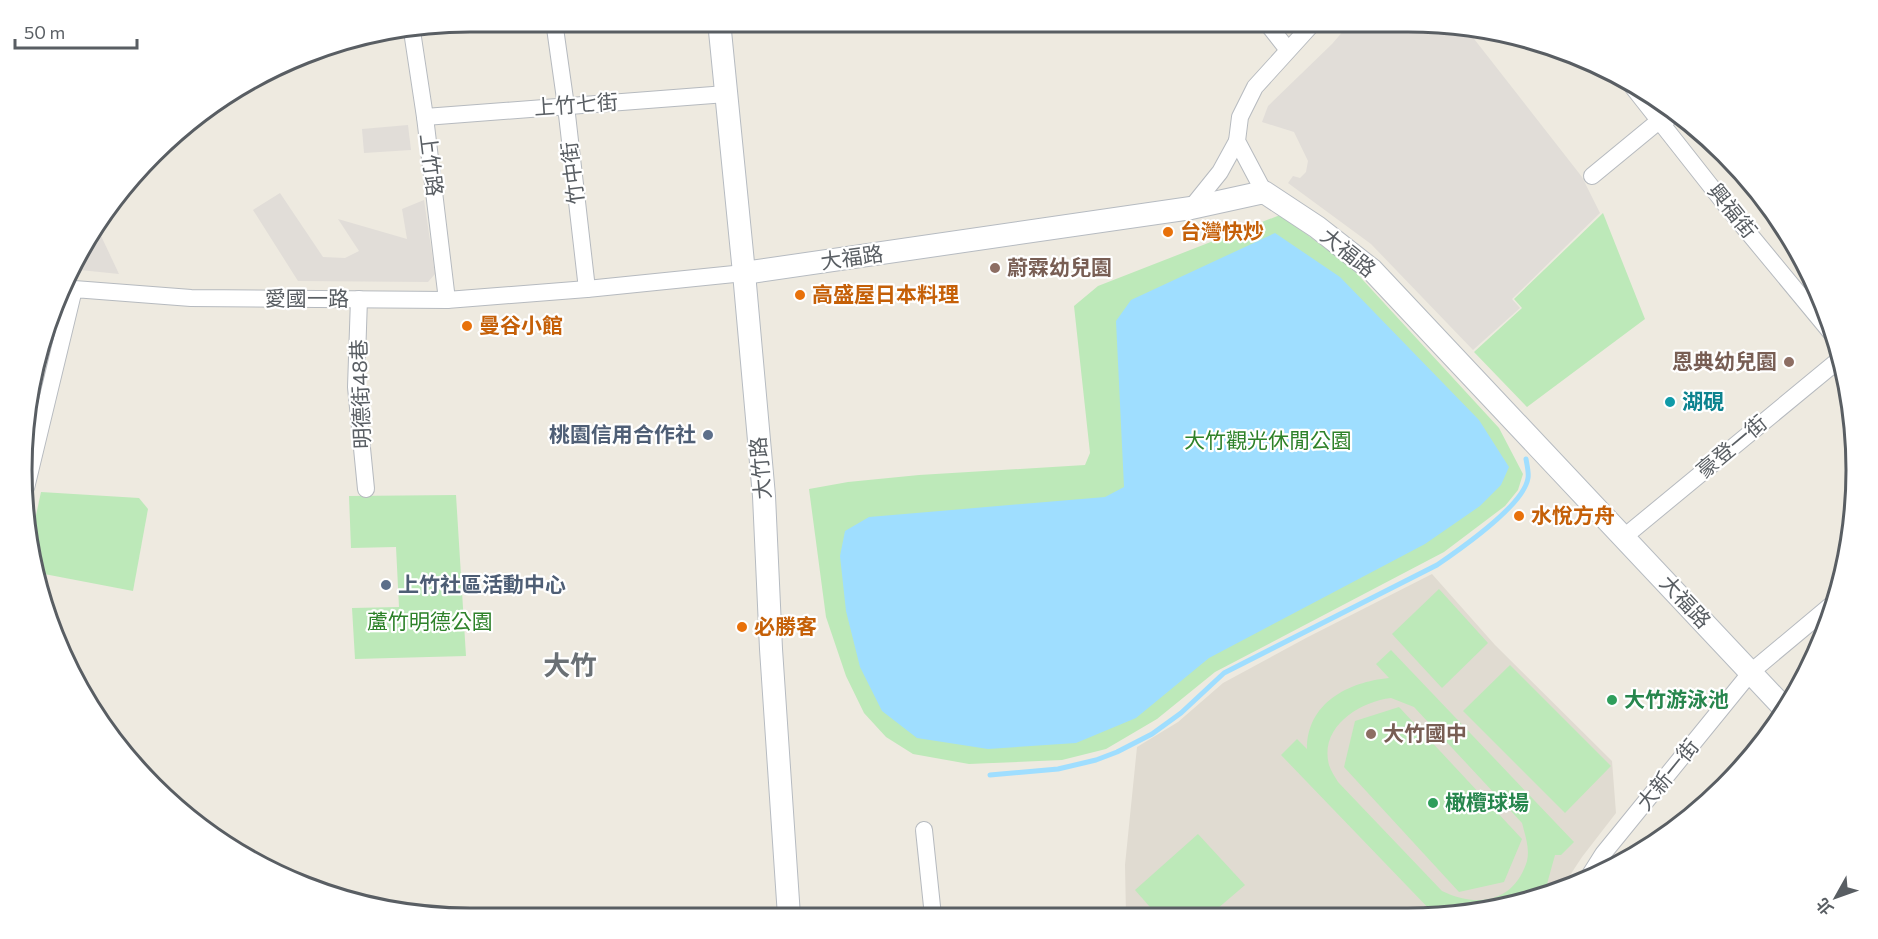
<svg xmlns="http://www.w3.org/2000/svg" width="1878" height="939" font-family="Commissioner,'Noto Sans TC',sans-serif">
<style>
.industrial{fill:#e1ddd8}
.education{fill:#e0dbd1}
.green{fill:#bde9b9;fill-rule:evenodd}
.water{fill:#9fdeff}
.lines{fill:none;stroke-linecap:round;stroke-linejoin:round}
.stream{stroke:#9fdeff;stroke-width:5}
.street-casing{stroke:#b6babf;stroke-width:18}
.secondary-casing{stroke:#b6bbc1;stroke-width:24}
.street{stroke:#fff;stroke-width:16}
.secondary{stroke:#fff;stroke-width:22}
.food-dot{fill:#e8710a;stroke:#fff;stroke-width:2}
.education-dot{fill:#8d6e63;stroke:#fff;stroke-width:2}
.culture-dot{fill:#0f9aa8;stroke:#fff;stroke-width:2}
.service-dot{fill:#5c6f8a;stroke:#fff;stroke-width:2}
.leisure-dot{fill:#2e9e5b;stroke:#fff;stroke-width:2}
.labels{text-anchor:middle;stroke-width:4.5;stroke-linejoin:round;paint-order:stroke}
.street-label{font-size:21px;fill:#595e63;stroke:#fff}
.food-label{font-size:21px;font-weight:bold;fill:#c56008;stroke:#fff;text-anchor:start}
.education-label{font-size:21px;font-weight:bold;fill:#785e54;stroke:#fff;text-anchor:start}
.culture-label{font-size:21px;font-weight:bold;fill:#0d838f;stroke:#fff;text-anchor:start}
.service-label{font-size:21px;font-weight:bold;fill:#4e5e75;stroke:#fff;text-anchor:end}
.park-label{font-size:21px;fill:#2e822a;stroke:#fff}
.leisure-label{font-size:21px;font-weight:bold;fill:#27864d;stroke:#fff;text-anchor:start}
.district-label{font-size:27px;font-weight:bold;fill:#6a7075;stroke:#fff}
.rim{fill:none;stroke:#595e63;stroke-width:3}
</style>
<rect width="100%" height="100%" fill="#eeeae0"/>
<g class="industrial">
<path d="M1351,22H1437L1464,26L1582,177L1600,213L1512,299L1520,308L1473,350L1371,244L1288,183L1293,176L1300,178L1306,172L1308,161L1294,132L1262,122L1268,106L1332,44Z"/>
<path d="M408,125L411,150L364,153L362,129Z"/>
<path d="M280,193L323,257L345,258L359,251L338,219L407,239L402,209L424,200L435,274L428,282L298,281L253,210Z"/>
<path d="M95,223L119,274L80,270L75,261Z"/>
</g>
<path class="education" d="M1432,574L1495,645L1612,761L1616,813L1582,857L1561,889L1467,914L1126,915L1125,865L1137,747L1178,722L1223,683L1306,638Z"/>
<g class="green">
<path d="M1603,213L1645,319L1527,407L1474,352L1522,308L1514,299Z"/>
<path d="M1280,215L1350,266L1499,428L1523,474L1518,490L1505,506L1444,552L1215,672L1157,719L1106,749L1062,760L969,764L913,754L886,737L864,713L846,676L826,617L809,489L848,482L919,475L1085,465L1090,453L1074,306L1098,286Z"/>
<path d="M41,492L139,498L148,509L133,591L39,573L30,543Z"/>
<path d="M456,495L466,656L355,659L352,608L399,607L396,547L351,548L349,496Z"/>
<path d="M1439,589L1488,643L1442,688L1392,634Z"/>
<path d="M1391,650L1574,842L1561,855H1555L1547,884L1541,894L1467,914H1434L1281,755L1297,739L1307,749C1307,703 1348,682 1389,678L1376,664ZM1391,698L1414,707L1522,823C1525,835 1530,848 1527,861C1514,903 1477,908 1442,891L1338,782C1335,777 1331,771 1329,765C1319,727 1359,702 1391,698Z"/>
<path d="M1510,665L1611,766L1565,813L1463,711Z"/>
<path d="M1399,707L1522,839L1504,882L1459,892L1344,767L1355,721Z"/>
<path d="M1198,834L1245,885L1210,915H1157L1135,890Z"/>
</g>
<path class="water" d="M1275,233L1340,277L1479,420L1509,467L1501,485L1480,506L1425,544L1209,658L1136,718L1076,743L988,749L917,738L882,711L860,667L846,611L840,556L845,531L869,517L1105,497L1124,487L1116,321L1131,300Z"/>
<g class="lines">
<path class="stream" d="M990,775L1058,769L1096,760L1117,752L1152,734L1181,713L1224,673L1437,565C1459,550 1524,505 1528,478C1529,473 1527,465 1526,459"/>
<g class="street-casing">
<g id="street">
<path d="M554,21L566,106L587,289"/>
<path d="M1266,22L1288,50"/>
<path d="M412,31L425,117L447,300"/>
<path d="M1628,81L1728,208L1837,340"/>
<path d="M425,117L726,94"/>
<path d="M1663,123L1677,111"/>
<path d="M1592,176L1660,120"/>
<path d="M1264,192L1237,141L1240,117L1255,87L1314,22"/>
<path d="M1191,208L1220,172L1237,141"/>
<path d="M359,299L356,387L366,489"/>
<path d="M26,488L74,289L191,298L447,300L587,289L744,273"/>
<path d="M1624,537L1841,358"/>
<path d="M924,830L933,916"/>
<path d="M1586,881L1603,854L1751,672L1836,601"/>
</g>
</g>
<g class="secondary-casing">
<g id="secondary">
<path d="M719,21L744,273L764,496L771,649L789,916"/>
<path d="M744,273L1191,208L1264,192L1317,227L1372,270L1784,708"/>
</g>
</g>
<use href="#street" class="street"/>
<use href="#secondary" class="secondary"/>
</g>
<g class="food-dot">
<circle cx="1168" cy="232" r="6"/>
<circle cx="800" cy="295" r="6"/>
<circle cx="467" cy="326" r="6"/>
<circle cx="1519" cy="516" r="6"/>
<circle cx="742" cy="627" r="6"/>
</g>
<g class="education-dot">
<circle cx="995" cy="268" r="6"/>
<circle cx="1789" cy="362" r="6"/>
<circle cx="1371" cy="734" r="6"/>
</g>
<circle class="culture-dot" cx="1670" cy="402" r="6"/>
<g class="service-dot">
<circle cx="708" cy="435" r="6"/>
<circle cx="386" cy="585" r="6"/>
</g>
<g class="leisure-dot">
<circle cx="1612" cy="700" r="6"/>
<circle cx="1433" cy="803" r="6"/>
</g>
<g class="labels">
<g class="street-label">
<text transform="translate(576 105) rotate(-4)" y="7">上竹七街</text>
<text transform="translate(431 165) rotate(83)" y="7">上竹路</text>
<text transform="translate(573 173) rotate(-97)" y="7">竹中街</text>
<text transform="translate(1732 211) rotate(51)" y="7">興福街</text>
<text transform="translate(1348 253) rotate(39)" y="7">大福路</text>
<text transform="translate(852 258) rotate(-8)" y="7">大福路</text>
<text x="307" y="306">愛國一路</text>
<text transform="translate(361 394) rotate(-92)" y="7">明德街48巷</text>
<text transform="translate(1732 447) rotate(-40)" y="7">豪登一街</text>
<text transform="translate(761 468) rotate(-95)" y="7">大竹路</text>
<text transform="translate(1685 602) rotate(47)" y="7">大福路</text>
<text transform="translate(1668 775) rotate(-51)" y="7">大新一街</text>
</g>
<g class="food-label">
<text x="1180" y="239">台灣快炒</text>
<text x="812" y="302">高盛屋日本料理</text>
<text x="479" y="333">曼谷小館</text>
<text x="1531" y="523">水悅方舟</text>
<text x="754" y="634">必勝客</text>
</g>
<g class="education-label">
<text x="1007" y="275">蔚霖幼兒園</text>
<text x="1777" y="369" text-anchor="end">恩典幼兒園</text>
<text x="1383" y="741">大竹國中</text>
</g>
<g class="culture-label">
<text x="1682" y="409">湖硯</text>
</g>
<g class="service-label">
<text x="696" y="442">桃園信用合作社</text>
<text x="398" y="592" text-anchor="start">上竹社區活動中心</text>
</g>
<g class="park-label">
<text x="1268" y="448">大竹觀光休閒公園</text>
<text x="430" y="629">蘆竹明德公園</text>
</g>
<g class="leisure-label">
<text x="1624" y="707">大竹游泳池</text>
<text x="1445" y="810">橄欖球場</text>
</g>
<g class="district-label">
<text x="570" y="675">大竹</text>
</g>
</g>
<path d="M0 0H1878V939H0ZM470 32H1408A438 438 0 0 1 1846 470V470A438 438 0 0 1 1408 908H470A438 438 0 0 1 32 470V470A438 438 0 0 1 470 32Z" fill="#fff" fill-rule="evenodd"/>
<path class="rim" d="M470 32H1408A438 438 0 0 1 1846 470V470A438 438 0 0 1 1408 908H470A438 438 0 0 1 32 470V470A438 438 0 0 1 470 32Z"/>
<g transform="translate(1836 897) rotate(230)" stroke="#ffffff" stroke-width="4.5" paint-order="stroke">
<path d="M0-4.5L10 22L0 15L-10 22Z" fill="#595e63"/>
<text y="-9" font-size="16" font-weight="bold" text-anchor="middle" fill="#595e63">北</text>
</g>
<path d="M15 39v9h122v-9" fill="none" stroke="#595e63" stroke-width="3"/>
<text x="24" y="39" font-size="18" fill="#595e63" stroke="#ffffff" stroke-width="4.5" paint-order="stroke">50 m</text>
</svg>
